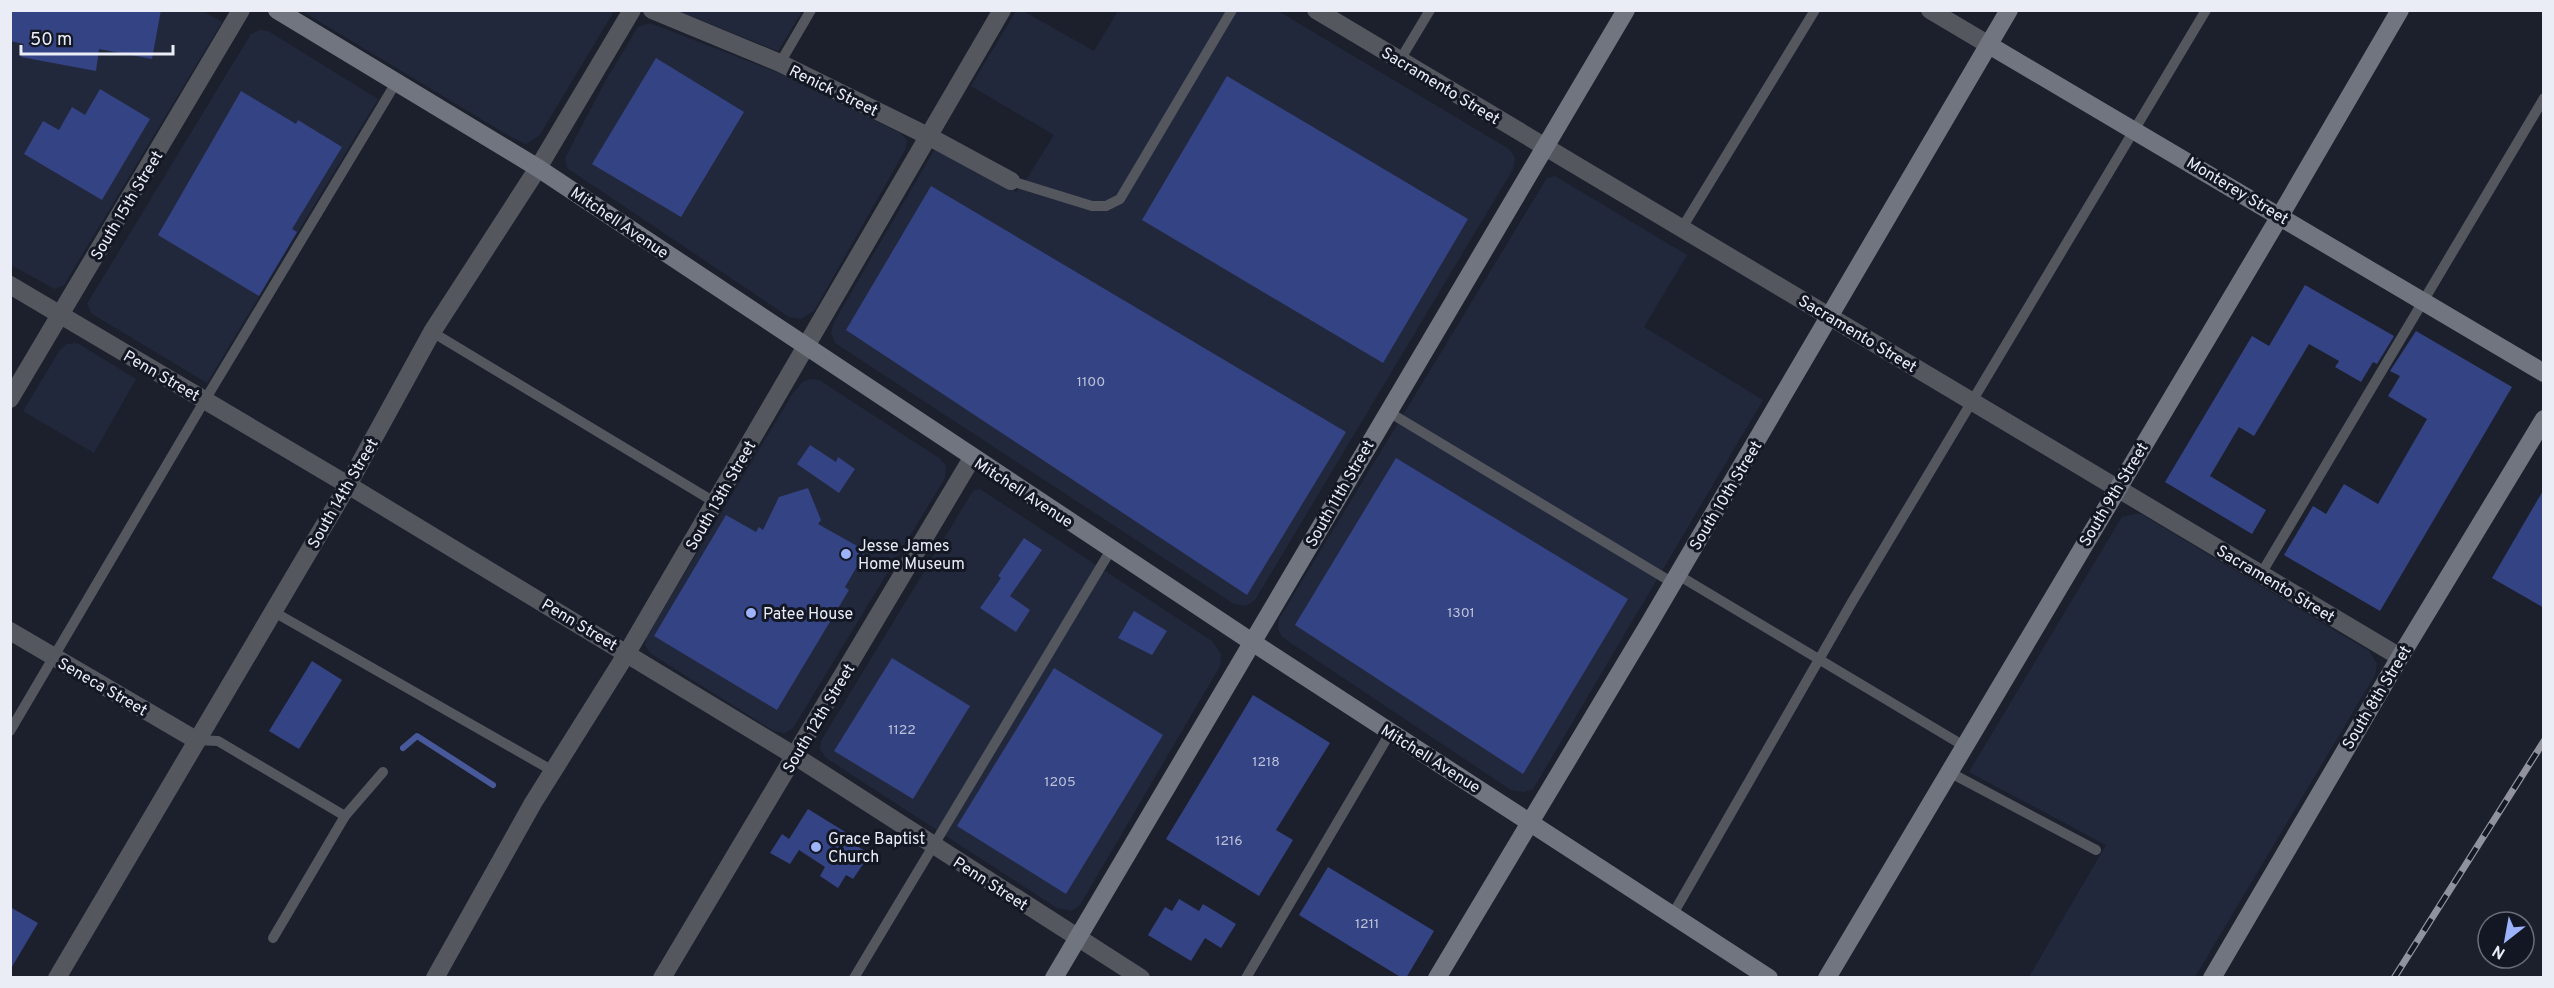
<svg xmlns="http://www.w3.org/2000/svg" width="2554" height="988" font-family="Overpass,sans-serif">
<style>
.built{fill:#22283b}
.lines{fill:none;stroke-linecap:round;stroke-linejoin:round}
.stream{stroke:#48599b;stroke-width:6}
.building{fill:#344383}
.lane{stroke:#54575e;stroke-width:10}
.street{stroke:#54575e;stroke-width:18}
.secondary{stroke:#717580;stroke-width:18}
.rail-casing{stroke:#90939e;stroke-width:7}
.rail{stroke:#131723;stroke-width:4.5;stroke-dasharray:14;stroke-linecap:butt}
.poi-dot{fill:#9db4fd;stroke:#131723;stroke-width:2}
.labels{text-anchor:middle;stroke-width:6;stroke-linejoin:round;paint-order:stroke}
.number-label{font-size:14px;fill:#bcc2d9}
.street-label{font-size:16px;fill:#eaedf6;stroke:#131723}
.poi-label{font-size:16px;fill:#eaedf6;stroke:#131723;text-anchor:start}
</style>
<rect width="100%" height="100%" fill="#1c202d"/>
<g class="built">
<path d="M10,11H202L222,22L64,285L55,289L11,265Z"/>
<path d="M302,11L614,10V11L539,136L526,144L511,137Z"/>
<path d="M677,11H802L778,51Z"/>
<path d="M1016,11H1023L1094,51L1118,11H1278L1509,149L1515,158L1513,169L1255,600L1246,606L1234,604L835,343L831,333L834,322L936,147L1016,192L1028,177L1054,135L971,86Z"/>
<path d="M650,23L779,73L900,133L907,140L905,150L814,311L801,319L789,317L567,168L565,158L606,80L638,27Z"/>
<path d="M260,30L268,31L378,99L207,383L92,314L87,304L251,34Z"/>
<path d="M1555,176L1687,255L1644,327L1763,400L1533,789L1524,792L1511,790L1282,637L1278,629L1279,619L1547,178Z"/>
<path d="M77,343L136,379L94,453L23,411L60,350L67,344Z"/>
<path d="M810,379L819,380L939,458L946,466L945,478L793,728L785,733L774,731L651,654L645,645L647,636L793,393L803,382Z"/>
<path d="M980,489L1212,641L1221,654L1220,666L1080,905L1071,911L1057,908L826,758L820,749L821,741L973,491Z"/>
<path d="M2133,514H2141L2369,651L2377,664L2375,675L2195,977H2029L2106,845L1969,772L2122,517Z"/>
</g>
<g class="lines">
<path class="stream" d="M403,748L417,736L493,785"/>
</g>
<g class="building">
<path d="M10,10H161L152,59L99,49L96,71L21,57L24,44L10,41Z"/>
<path d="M656,58L744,112L681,217L592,164Z"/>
<path d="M1227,76L1468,219L1383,363L1142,220Z"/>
<path d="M100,89L150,119L102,200L24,154L43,121L59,130L72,107L85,115Z"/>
<path d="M241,91L296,124L298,120L342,147L292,229L297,232L259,296L158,235Z"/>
<path d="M931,186L1346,432L1247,595L846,330Z"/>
<path d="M2305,285L2394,336L2377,364L2373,362L2361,382L2335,367L2339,361L2309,344L2254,436L2239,427L2210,476L2266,510L2252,534L2165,482L2252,336L2269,346Z"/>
<path d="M2416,331L2512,387L2380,611L2284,555L2313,506L2326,514L2344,484L2378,504L2427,419L2388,396L2400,376L2390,371Z"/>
<path d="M810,445L836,462L838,457L855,469L839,493L797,464Z"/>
<path d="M1396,458L1628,599L1523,774L1295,625Z"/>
<path d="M808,488L821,520L818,524L866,551L845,587L849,590L777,710L654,636L726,515L756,532L759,527L763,530L779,497Z"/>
<path d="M2544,489V608L2492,578Z"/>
<path d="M1024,538L1042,550L1010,596L1030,610L1016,632L980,608L1001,578L998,576Z"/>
<path d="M1134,611L1167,631L1152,655L1118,638Z"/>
<path d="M892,658L970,706L913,799L834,751Z"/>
<path d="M312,661L342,680L299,749L269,731Z"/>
<path d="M1054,668L1163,735L1066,894L957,826Z"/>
<path d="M1253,695L1330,743L1276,830L1293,840L1259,896L1166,839Z"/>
<path d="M808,809L855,838L852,843L870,854L853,879L846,875L838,888L820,876L825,867L799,850L790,864L770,853L782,834L789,839Z"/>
<path d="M1328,867L1434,931L1406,978H1402L1299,915Z"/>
<path d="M1179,899L1199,911L1203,904L1236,924L1221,948L1205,938L1191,961L1148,935L1165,907L1172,911Z"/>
<path d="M10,907L38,923L10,970Z"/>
</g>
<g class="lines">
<g class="lane">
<path d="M1400,60L1430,10"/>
<path d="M780,63L811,10"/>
<path d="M1011,181L1092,206H1106L1120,199L1232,10"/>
<path d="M1682,228L1815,10"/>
<path d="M432,332L716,503"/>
<path d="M1387,411L1673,583"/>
<path d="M2261,574L2544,98"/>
<path d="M1678,575L1964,746"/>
<path d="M274,612L553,771"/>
<path d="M10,731L205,400L397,81"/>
<path d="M196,740L218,741L345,816"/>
<path d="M1949,772L2096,850"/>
<path d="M1673,914L1852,602L2206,10"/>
<path d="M273,938L345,816L383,772"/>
<path d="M854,978L1112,548"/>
<path d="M1246,978L1390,733"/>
</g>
<g class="street">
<path d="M652,10L780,63L928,136L1011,181"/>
<path d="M1316,10L2400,657"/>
<path d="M1930,10L1989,45"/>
<path d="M10,285L348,485L795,756L1141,978"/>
<path d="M10,399L241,10"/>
<path d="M10,631L196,740"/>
<path d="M57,978L348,485L432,332L538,168L632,10"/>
<path d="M435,978L533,803L627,653L1002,10"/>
<path d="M662,978L972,458"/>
</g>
<g class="secondary">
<path d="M277,10L538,168L1252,642L1769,978"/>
<path d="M1989,45L2544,373"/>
<path d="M1054,978L1626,10"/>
<path d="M1437,978L1650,622L2009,10"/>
<path d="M1827,978L2280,216L2400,10"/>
<path d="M2212,978L2400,657L2544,419"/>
</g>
<g class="rail-casing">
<path id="rail" d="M2394,978L2544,741"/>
</g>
<use href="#rail" class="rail"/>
</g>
<g class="poi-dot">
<circle cx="846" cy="554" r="6"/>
<circle cx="751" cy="613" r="6"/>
<circle cx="816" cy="847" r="6"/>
</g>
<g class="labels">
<g class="number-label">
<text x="1091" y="386">1100</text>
<text x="1461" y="617">1301</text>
<text x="902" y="734">1122</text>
<text x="1266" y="766">1218</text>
<text x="1060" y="786">1205</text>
<text x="1229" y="845">1216</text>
<text x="1367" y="928">1211</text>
</g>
<g class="street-label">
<text transform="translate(1441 85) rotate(31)" y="6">Sacramento Street</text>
<text transform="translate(834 90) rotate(26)" y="6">Renick Street</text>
<text transform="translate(2238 190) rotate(31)" y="6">Monterey Street</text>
<text transform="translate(126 205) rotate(-59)" y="6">South 15th Street</text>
<text transform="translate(620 222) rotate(34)" y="6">Mitchell Avenue</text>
<text transform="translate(1858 333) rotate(31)" y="6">Sacramento Street</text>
<text transform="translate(162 375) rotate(30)" y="6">Penn Street</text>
<text transform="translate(1024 492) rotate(33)" y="6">Mitchell Avenue</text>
<text transform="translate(342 493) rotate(-60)" y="6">South 14th Street</text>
<text transform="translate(1339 493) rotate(-60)" y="6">South 11th Street</text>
<text transform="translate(2113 494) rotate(-59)" y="6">South 9th Street</text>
<text transform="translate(720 495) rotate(-60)" y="6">South 13th Street</text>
<text transform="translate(1725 495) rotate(-59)" y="6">South 10th Street</text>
<text transform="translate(2276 583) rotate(31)" y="6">Sacramento Street</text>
<text transform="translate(580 624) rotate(31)" y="6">Penn Street</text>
<text transform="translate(103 686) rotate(30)" y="6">Seneca Street</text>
<text transform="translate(2376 697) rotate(-59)" y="6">South 8th Street</text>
<text transform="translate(818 718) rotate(-59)" y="6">South 12th Street</text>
<text transform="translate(1431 758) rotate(32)" y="6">Mitchell Avenue</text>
<text transform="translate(991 883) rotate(33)" y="6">Penn Street</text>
</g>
<g class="poi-label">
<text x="858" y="551">Jesse James<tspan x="858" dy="18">Home Museum</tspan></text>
<text x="763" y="619">Patee House</text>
<text x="828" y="844">Grace Baptist<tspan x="828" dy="18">Church</tspan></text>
</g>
</g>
<rect width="2554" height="988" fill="none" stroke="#eaedf6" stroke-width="24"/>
<g transform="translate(2506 940) rotate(211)"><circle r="28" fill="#131723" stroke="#696d77" stroke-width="1.5"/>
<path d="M0-4.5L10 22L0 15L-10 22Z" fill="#9db4fd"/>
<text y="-9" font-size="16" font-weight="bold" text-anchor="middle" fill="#eaedf6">N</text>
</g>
<path d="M21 45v9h152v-9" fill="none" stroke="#eaedf6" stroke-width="3"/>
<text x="30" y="45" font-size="18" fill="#eaedf6" stroke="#131723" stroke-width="4.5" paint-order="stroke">50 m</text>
</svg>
